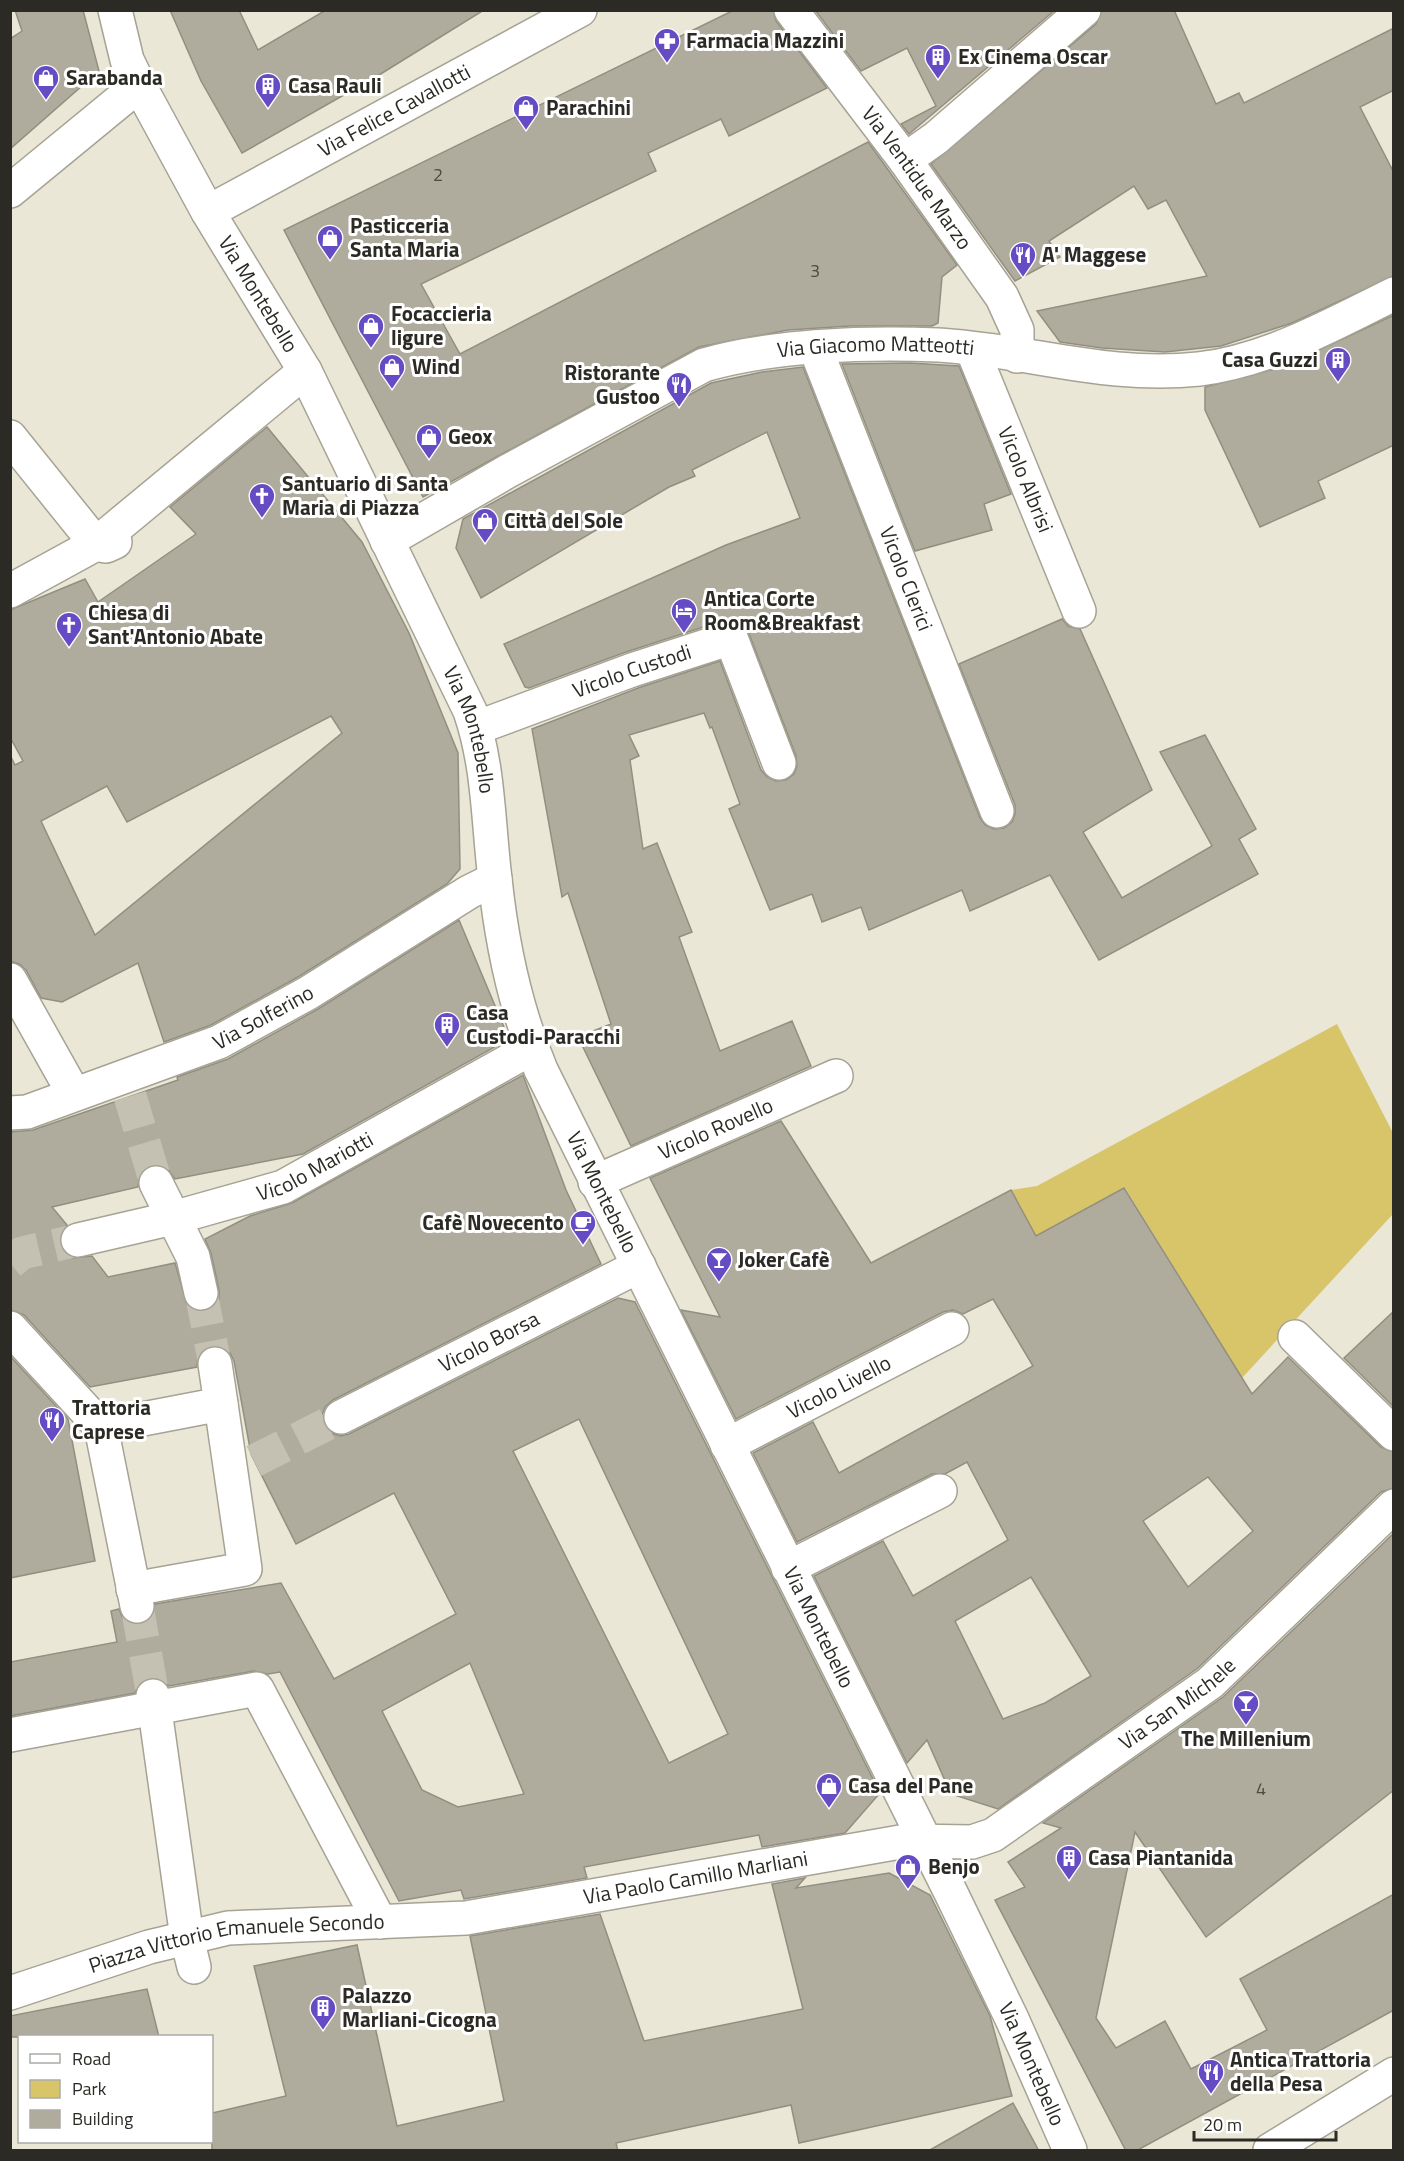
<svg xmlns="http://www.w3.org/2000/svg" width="1404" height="2161" font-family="'Titillium Web',sans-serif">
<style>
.green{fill:#d8c469}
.building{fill:#afac9d;stroke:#928f80;stroke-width:1.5;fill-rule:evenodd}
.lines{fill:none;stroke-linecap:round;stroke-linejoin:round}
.minor-tunnel{stroke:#c4c1b3;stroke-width:33;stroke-dasharray:33 16;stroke-linecap:butt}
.minor-casing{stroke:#a6a394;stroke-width:36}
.minor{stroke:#fff;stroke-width:33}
.labels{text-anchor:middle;stroke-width:6;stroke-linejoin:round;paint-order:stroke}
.number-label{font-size:18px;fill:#4c4a42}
.poi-label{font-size:21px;font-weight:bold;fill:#2b2a24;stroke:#fff;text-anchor:start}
.street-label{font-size:21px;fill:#2b2a24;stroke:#fff}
</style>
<rect width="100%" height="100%" fill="#eae7d7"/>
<path class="green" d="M1337,1024L1393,1133V1214L1242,1378L1125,1188L1036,1236L1011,1190L1037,1186Z"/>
<g class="building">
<path d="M15,10H83L99,71L10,149V39L22,31Z"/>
<path d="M170,10H239L258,50L326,10H484L379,75L242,153L201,81Z"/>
<path d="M734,10H773L776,21L827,88L729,136L721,119L648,153L656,171L421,284L460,354L868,142L957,265L942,277L938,323L932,326H850L788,330L699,347L423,497L284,230Z"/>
<path d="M815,10H1055L909,134L901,124L936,106L907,48L861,71Z"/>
<path d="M1102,10H1174L1216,104L1239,93L1244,103L1394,28V90L1360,107L1394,173V276L1292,323L1221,346L1165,352L1102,348L1060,342L1037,311L1207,276L1166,200L1148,209L1134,186L1049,241L1060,257L1015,281L931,164L1096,24Z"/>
<path d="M1394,315V445L1318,481L1325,498L1260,527L1205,410V387L1282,367Z"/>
<path d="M910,363L959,366L1011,494L984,504L992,530L915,551L842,364Z"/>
<path d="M803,367L980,818L985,825L994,829L1004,828L1012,822L1015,814V805L959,664L1062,619L1068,626L1080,629L1152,790L1083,832L1122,898L1212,846L1160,752L1205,735L1256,829L1239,839L1258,874L1099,960L1050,875L970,911L962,890L869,930L861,907L822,922L812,894L770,910L729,809L740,804L712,727L710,728L704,713L629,735L639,756L630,760L643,849L657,843L692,932L679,937L720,1051L792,1021L811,1066L631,1146L578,1037L611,1024L568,893L562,897L532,729L638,688L720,661L761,770L767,777L776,781L786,780L794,774L797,766L796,756L748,631L743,624L735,620H725L626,652L529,688L525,687L504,644L726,545L800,518L767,432L692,470L695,476L669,487L481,598L456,548L463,519L711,383L762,372Z"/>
<path d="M267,427L362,542L409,633L458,753L460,869L447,884L298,977L211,1025L164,1042L138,963L62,1002L41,998L26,970L19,964L10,961V755L15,765L23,761L10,737V610L85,579L98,602L196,534L170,507ZM331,716L342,733L95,935L41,821L107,786L127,822Z"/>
<path d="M459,920L509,1039L303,1154L175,1179L166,1167L158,1164L148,1166L140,1173L138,1187L52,1207L67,1225L60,1234V1245L65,1253L72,1258L92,1256L108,1277L175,1263L187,1305L195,1311H206L213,1307L219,1299V1290L211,1253L205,1239L250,1216L292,1203L523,1075L566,1190L601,1264L333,1400L325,1407L322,1415L324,1425L331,1433L341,1436L349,1434L618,1298L635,1302L880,1793L845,1833L762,1847L759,1835L584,1867L587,1878L464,1899L461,1890L399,1901L280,1672L268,1674L254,1671L169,1686L161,1679L150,1678L141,1682L135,1693L10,1716V1662L117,1642L111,1611L119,1609L123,1619L132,1624H140L150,1620L155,1604L281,1583L334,1679L456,1614L394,1493L296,1544L251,1454L234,1361L230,1353L222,1347L213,1345L204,1349L198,1357L197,1367L90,1387L24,1315L10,1310V1132L33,1130L178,1080L177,1077L228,1059L318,1009ZM579,1419L728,1734L669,1763L513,1451ZM470,1663L524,1794L458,1807L422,1790L382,1711Z"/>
<path d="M781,1121L871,1263L1011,1190L1036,1236L1124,1188L1252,1394L1288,1357L1381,1447L1394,1452V1488L1381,1492L1198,1668L998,1809L951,1794L927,1740L907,1763L814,1576L883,1541L913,1596L1008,1540L967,1462L945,1474H932L797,1542L753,1453L813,1422L839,1473L1033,1366L993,1299L963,1314L953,1310L943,1312L736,1419L681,1310L720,1317L650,1178ZM1208,1477L1253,1531L1188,1587L1143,1521ZM1031,1577L1091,1676L1045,1703L1003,1719L955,1621Z"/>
<path d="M1394,1311V1407L1344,1358Z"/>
<path d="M10,1356L68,1419L95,1561L10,1578Z"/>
<path d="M1394,1533V1790L1206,1937L1135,1832L1096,2018L1116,2048L1165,2021L1191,2069L1267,2030L1240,1979L1394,1894V2010L1136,2151H1126L995,1900L1025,1887L1008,1862L1061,1828L1043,1823L1223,1697Z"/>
<path d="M889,1873L930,1895L990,2016L1012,2096L799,2143L791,2105L616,2143L618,2151H212V2113L286,2096L254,1966L357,1945L397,2126L504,2101L470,1936L600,1914L644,2041L803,2009L772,1884L805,1878L796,1888Z"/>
<path d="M147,1989L159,2037H10V2016Z"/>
<path d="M1013,2103L1039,2151H928Z"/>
</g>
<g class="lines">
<g class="minor-tunnel">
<path d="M130,1096L156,1183"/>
<path d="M10,1263L22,1253L78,1240"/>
<path d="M201,1293L215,1364"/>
<path d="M254,1461L341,1417"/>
<path d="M137,1606L153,1696"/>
</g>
<g class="minor-casing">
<g id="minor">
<path id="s1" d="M115,10L127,60L139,85L208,212L305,371L470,711C489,766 488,822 495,879C502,946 515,1008 541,1070L952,1895L1012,2019L1070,2150"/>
<path id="s2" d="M791,10L905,160L1002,297L1017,330V356"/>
<path d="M905,160L936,138L1084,10"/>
<path d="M10,191L139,85"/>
<path id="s3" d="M208,212L580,10"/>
<path id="s4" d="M815,347L997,811"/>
<path id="s5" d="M972,349L1079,611"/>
<path d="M10,437L96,544L106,546L115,542"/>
<path id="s6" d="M387,541L508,471L704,365C773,345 866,342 938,345C1028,350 1107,379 1199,369C1268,361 1333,324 1394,294"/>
<path d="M10,591L96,544L305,371"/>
<path id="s7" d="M476,728L632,670L731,638L779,763"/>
<path d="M10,980L74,1094"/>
<path id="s8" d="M10,1113L27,1112L219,1042L308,993L469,892L495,879"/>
<path id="s9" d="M595,1182L836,1076"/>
<path d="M156,1183L193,1257L201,1293"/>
<path id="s10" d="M78,1240L173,1218L283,1187L532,1048"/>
<path d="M10,1328L101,1427L137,1606"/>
<path d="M1295,1337L1394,1434"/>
<path id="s11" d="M341,1417L639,1266"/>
<path d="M101,1427L221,1404L215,1364"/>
<path id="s12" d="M727,1445L952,1329"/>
<path d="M788,1568L940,1491"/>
<path d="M133,1589L245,1569L221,1404"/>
<path d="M153,1696L187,1938L194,1967"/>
<path d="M10,1735L257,1689L380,1922"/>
<path id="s13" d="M10,1993L149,1947L228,1928L466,1918L906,1841L972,1842L993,1835L1210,1683L1394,1506"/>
<path d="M1270,2150L1394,2074"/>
</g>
</g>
<use href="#minor" class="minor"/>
</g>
<defs>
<g id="pharmacy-pin" transform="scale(1.35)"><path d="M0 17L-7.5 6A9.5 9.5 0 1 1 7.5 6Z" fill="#654cc5" stroke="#fff"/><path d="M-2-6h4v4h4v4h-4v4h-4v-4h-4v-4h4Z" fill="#fff"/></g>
<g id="building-pin" transform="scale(1.35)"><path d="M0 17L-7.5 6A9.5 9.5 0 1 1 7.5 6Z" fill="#654cc5" stroke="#fff"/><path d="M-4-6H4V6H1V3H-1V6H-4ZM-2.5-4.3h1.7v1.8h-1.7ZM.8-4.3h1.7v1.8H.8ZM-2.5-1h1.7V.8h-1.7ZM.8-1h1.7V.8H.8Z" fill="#fff"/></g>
<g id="shop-pin" transform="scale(1.35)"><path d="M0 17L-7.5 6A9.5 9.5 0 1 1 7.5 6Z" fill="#654cc5" stroke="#fff"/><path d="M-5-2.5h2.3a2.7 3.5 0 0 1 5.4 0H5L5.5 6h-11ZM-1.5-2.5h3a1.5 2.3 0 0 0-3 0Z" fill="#fff"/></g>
<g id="restaurant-pin" transform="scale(1.35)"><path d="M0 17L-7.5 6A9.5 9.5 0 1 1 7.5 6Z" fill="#654cc5" stroke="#fff"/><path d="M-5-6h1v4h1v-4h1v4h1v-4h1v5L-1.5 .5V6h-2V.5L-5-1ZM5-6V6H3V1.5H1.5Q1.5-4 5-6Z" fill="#fff"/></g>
<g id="church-pin" transform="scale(1.35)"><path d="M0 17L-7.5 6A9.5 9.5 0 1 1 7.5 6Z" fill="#654cc5" stroke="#fff"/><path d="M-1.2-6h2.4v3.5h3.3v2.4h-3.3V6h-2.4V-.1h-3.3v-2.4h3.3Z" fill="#fff"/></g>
<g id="hotel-pin" transform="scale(1.35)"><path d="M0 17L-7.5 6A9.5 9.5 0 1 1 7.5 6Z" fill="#654cc5" stroke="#fff"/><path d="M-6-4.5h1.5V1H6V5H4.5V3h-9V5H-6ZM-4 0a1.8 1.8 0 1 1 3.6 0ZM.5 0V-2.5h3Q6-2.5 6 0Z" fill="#fff"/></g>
<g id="cafe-pin" transform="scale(1.35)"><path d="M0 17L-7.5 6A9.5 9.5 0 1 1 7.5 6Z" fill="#654cc5" stroke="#fff"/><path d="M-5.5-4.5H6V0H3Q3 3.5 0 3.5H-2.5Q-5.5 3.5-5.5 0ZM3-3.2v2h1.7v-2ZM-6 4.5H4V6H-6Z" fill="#fff"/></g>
<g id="bar-pin" transform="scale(1.35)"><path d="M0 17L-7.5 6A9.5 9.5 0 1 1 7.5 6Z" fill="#654cc5" stroke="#fff"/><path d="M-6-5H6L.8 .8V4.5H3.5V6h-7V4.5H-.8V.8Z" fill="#fff"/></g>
</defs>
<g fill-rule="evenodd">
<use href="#pharmacy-pin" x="667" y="41"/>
<use href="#building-pin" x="938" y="57"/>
<use href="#shop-pin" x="46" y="78"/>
<use href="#building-pin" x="268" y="86"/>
<use href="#shop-pin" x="526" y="108"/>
<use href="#shop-pin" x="330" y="238"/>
<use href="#restaurant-pin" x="1023" y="255"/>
<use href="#shop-pin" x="371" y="326"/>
<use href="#building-pin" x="1338" y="360"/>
<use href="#shop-pin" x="392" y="367"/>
<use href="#restaurant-pin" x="679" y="385"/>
<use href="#shop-pin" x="429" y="437"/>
<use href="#church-pin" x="262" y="496"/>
<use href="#shop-pin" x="485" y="521"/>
<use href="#hotel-pin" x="684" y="611"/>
<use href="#church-pin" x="69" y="625"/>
<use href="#building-pin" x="447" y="1025"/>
<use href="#cafe-pin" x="583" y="1223"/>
<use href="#bar-pin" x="719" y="1260"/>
<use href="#restaurant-pin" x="52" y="1420"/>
<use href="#bar-pin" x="1246" y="1703"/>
<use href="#shop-pin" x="829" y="1786"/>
<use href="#building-pin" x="1069" y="1858"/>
<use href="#shop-pin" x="908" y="1867"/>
<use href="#building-pin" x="323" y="2008"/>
<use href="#restaurant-pin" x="1211" y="2072"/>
</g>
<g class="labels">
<g class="number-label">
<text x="438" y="181">2</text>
<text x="815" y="277">3</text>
<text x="1261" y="1795">4</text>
</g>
<g class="poi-label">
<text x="686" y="48">Farmacia Mazzini</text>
<text x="958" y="64">Ex Cinema Oscar</text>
<text x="66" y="85">Sarabanda</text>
<text x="288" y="93">Casa Rauli</text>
<text x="546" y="115">Parachini</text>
<text x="350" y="233">Pasticceria<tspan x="350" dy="24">Santa Maria</tspan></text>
<text x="1042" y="262">A' Maggese</text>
<text x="391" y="321">Focaccieria<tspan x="391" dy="24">ligure</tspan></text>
<text x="1318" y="367" text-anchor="end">Casa Guzzi</text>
<text x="412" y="374">Wind</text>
<text x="660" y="380" text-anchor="end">Ristorante<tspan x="660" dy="24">Gustoo</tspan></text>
<text x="448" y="444">Geox</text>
<text x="282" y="491">Santuario di Santa<tspan x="282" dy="24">Maria di Piazza</tspan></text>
<text x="504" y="528">Città del Sole</text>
<text x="704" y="606">Antica Corte<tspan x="704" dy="24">Room&amp;Breakfast</tspan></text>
<text x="88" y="620">Chiesa di<tspan x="88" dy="24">Sant'Antonio Abate</tspan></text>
<text x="466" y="1020">Casa<tspan x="466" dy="24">Custodi-Paracchi</tspan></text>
<text x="564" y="1230" text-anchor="end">Cafè Novecento</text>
<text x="738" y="1267">Joker Cafè</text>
<text x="72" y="1415">Trattoria<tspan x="72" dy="24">Caprese</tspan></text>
<text x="1246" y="1746" text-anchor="middle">The Millenium</text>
<text x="848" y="1793">Casa del Pane</text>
<text x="1088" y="1865">Casa Piantanida</text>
<text x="928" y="1874">Benjo</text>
<text x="342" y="2003">Palazzo<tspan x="342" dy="24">Marliani-Cicogna</tspan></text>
<text x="1230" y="2067">Antica Trattoria<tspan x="1230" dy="24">della Pesa</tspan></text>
</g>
<g class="street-label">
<text dy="7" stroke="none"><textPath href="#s3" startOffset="212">Via Felice Cavallotti</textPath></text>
<text dy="7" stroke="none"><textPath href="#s2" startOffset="210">Via Ventidue Marzo</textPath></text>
<text dy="7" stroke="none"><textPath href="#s1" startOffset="320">Via Montebello</textPath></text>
<text dy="7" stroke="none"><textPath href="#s6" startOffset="536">Via Giacomo Matteotti</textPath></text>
<text dy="7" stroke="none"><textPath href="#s5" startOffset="141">Vicolo Albrisi</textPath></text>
<text dy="7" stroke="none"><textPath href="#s4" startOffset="249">Vicolo Clerici</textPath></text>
<text dy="7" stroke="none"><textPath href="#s7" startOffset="166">Vicolo Custodi</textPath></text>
<text dy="7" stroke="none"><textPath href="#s1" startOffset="806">Via Montebello</textPath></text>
<text dy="7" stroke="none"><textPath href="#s8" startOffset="272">Via Solferino</textPath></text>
<text dy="7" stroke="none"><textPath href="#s9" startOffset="132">Vicolo Rovello</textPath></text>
<text dy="7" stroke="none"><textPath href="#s10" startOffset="249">Vicolo Mariotti</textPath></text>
<text dy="7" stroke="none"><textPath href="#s1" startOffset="1292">Via Montebello</textPath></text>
<text dy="7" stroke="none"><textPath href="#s11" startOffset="166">Vicolo Borsa</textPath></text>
<text dy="7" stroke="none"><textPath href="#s12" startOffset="126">Vicolo Livello</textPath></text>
<text dy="7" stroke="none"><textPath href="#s1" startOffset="1778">Via Montebello</textPath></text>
<text dy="7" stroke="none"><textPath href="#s13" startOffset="1227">Via San Michele</textPath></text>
<text dy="7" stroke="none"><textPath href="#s13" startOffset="699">Via Paolo Camillo Marliani</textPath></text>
<text dy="7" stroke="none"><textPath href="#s13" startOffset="234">Piazza Vittorio Emanuele Secondo</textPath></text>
<text dy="7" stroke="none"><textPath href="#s1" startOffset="2264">Via Montebello</textPath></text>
</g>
</g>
<rect width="1404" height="2161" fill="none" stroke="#2b2a24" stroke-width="24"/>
<rect x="18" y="2035" width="195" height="108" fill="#ffffff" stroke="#aaaaa7" stroke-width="1.5"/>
<rect x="30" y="2054" width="30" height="9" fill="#ffffff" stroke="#aaaaa7" stroke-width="1.5"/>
<text x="72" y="2065" font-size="18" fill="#2b2a24">Road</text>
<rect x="30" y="2080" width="30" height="18" fill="#d8c469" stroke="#aaaaa7" stroke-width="1.5"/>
<text x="72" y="2095" font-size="18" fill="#2b2a24">Park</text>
<rect x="30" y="2110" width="30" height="18" fill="#afac9d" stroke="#aaaaa7" stroke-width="1.5"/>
<text x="72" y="2125" font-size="18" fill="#2b2a24">Building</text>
<path d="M1194 2131v9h142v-9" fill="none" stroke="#2b2a24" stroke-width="3"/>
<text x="1203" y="2131" font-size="18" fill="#2b2a24" stroke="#ffffff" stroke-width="4.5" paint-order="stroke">20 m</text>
</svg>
